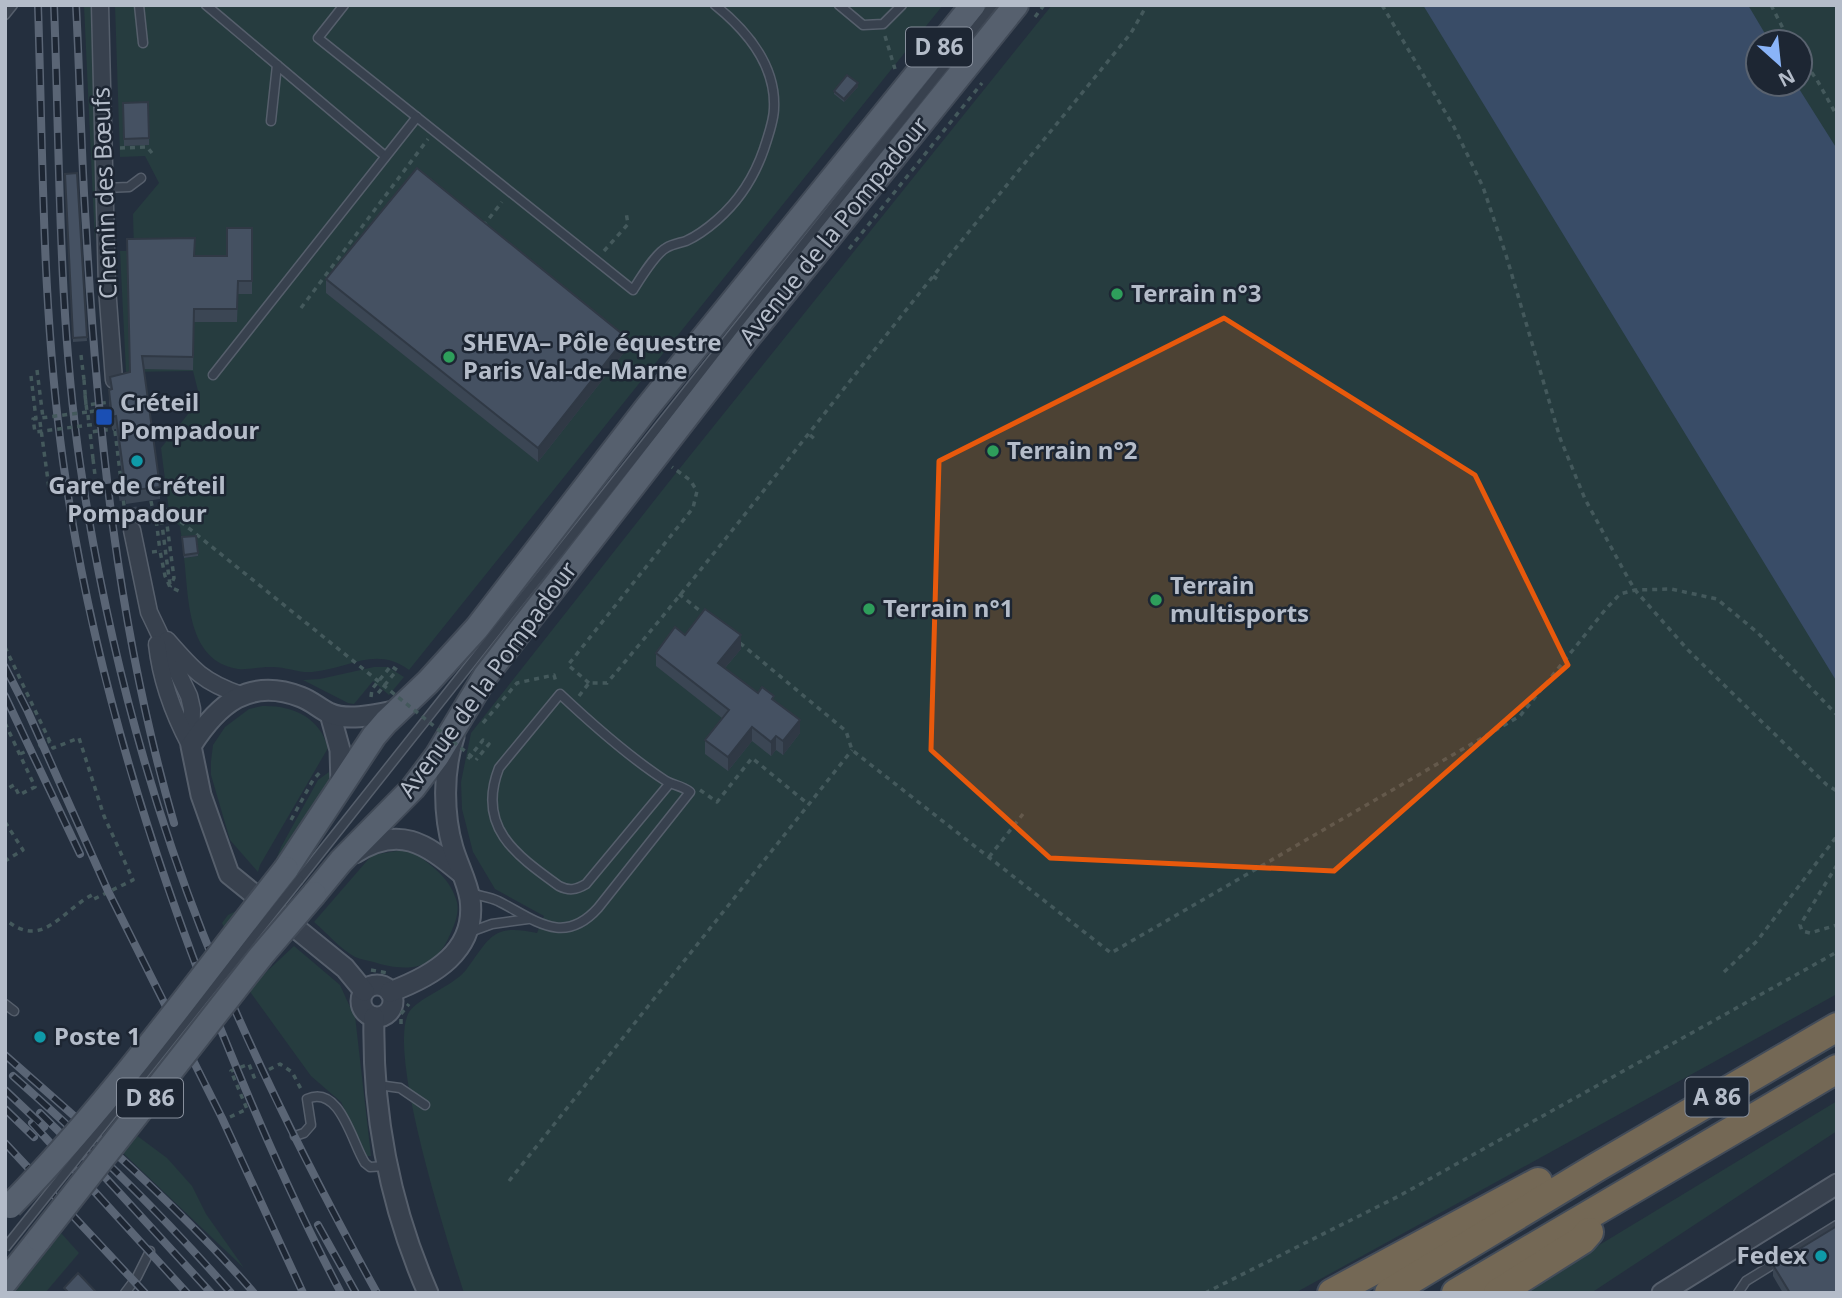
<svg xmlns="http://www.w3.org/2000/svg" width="1842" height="1298" font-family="'Noto Sans',sans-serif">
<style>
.green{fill:#263c3f;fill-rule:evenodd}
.water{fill:#394c67}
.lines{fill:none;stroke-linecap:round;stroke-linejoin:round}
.minor-tunnel{stroke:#3a4453;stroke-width:16;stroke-dasharray:16 8;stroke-linecap:butt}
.service-casing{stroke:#565f6c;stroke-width:11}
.minor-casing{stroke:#565f6c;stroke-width:19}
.tertiary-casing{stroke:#565f6c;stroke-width:23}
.primary-casing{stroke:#414a57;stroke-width:28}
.motorway-casing{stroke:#434c59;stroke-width:32}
.path{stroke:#44595c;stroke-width:3.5;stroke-dasharray:5 5;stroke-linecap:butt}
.service{stroke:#38414e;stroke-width:8}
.minor{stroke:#38414e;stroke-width:16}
.tertiary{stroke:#38414e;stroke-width:19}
.primary{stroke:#56606e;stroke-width:24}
.motorway{stroke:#746855;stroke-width:28}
.rail-casing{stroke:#5a6575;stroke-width:8}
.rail{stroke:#1d2633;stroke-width:5;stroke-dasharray:16;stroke-linecap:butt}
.service-bridge-casing{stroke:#565f6c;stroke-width:11;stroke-linecap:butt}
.primary-bridge-casing{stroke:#414a57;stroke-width:28;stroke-linecap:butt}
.path-bridge{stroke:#44595c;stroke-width:3.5;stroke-dasharray:5 5;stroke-linecap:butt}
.service-bridge{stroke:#38414e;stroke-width:8}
.primary-bridge{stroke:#56606e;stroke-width:24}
.wall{fill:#3b4654}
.shaded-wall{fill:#303945}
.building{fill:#455162;stroke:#303945;stroke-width:2}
.marked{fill:#e8590c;fill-opacity:0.2;stroke:#e8590c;stroke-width:5;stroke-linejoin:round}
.leisure-dot{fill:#2e9e5b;stroke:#1d2633;stroke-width:2.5}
.transit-dot{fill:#1a4fb4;stroke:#1d2633;stroke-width:2.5}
.culture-dot{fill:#0f9aa8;stroke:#1d2633;stroke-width:2.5}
.labels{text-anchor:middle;stroke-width:5;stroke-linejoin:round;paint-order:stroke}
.shield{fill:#1d2633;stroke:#878f9c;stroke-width:2}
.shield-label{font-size:23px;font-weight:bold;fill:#b4bcc9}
.street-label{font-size:24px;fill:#b4bcc9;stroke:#1d2633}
.poi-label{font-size:24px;font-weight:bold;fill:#b4bcc9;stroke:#1d2633;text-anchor:start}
</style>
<rect width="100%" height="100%" fill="#242f3e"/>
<g class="green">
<path d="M84,5H92L97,180L95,244Z"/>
<path d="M115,5H943L409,670C376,645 348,669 312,672C298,673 284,666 270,667C259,667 248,670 238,669C186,661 189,597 184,558L198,556L195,539L182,541L180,526L170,519L161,448L200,399L193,371L126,372L120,251H134L133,214L159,183L145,156L120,157Z"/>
<path d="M1052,5H1837V994L1295,1293H464C448,1242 388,1058 408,1014C416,998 451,988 466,970C490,938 492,923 537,933L544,916L495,889L473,852L462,809L461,782L471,733L672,478ZM1758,42H1800V84H1758Z"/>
<path d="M374,667H388L404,677L389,695L373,681L354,704L348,703L303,680L320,679Z"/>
<path d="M262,706C292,705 320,717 328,748L260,865L258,872L230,840L211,775V761L213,745L225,727L249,709Z"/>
<path d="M333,769L327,793L274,871L226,931L222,923L228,915L240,909L272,870L281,847L318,780Z"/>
<path d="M409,849C427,862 449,876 456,899C460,909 456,921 452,930C438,966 416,973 380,964C372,961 362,960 355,957C340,949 326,932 314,922L372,855Z"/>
<path d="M294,946L340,985L350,1007H354L371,1156H367L341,1102L311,1076L248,989Z"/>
<path d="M1837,1101V1131L1591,1293H1520Z"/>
<path d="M136,1135L167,1158L192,1186L206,1214L244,1268L123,1153Z"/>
<path d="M61,1233L79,1253L45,1293H13Z"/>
</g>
<path class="water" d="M1423,5H1748L1770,42H1758V84H1796L1837,149V682Z"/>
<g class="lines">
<path class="minor-tunnel" d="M125,484L132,530"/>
<g class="service-casing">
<g id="service">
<path d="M139,5L143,43"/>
<path d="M206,5L385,156"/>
<path d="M344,5L318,38L633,290C640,279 655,254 666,248C672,244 680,243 686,241C697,236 709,227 717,220C740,200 754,178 764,149C768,136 774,121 774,108C776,65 746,30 715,5"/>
<path d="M839,5L863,25L883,24L902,5"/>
<path d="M5,15L13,5"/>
<path d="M271,121L277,65"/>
<path d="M105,188L129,187L141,178"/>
<path d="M213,375L417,117"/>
<path d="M299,880L993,5"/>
<path d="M471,893C479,896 489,897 498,901C534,919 563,947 598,908L690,792C681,785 675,786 666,781C629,757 593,725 560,694L499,768C476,827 516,855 559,886C569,891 576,890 586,884L670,783"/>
<path d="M470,932L492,924L528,919"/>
<path d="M5,1004L14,1011"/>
<path d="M378,1085L400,1088L425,1105"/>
<path d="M295,1136L304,1133L311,1125L307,1099C340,1084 352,1143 365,1163L370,1167L386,1166"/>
<path d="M125,1293L137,1277L150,1251"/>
<path d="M1738,1293L1746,1281L1837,1225"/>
</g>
</g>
<g class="minor-casing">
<g id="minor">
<path d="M100,5L107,287L114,380"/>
<path d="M132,530L149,612L189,696L192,709L191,746"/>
<path d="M167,640C193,670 203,682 241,695"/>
<path d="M157,644C161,681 173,713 190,745"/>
</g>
</g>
<g class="tertiary-casing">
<g id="tertiary">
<path d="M330,714L340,750L341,785"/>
<path d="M355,853C399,825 425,843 461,873"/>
<circle cx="377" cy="1001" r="16"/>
<path d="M364,991L345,968L229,874L201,795L191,746C218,704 249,677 301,697C312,701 320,709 329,713C348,722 379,714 399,710"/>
<path d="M390,992C433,976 477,951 470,899C467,881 458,865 453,848C443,814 443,770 454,737"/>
<path d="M374,1017C372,1113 389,1204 428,1293"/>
<path d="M1662,1293L1837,1184"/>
</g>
</g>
<g class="primary-casing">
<g id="primary">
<path d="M286,869L374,736L386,722L428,682L477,628L646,409L973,5"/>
<path d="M314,894L341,861L413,788L437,756L486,675L746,340L1016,5"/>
<path d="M5,1282L39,1239"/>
</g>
</g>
<g class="motorway-casing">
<g id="motorway">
<path d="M1332,1293L1538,1182"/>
<path d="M1389,1293L1597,1167L1837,1027"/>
<path d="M1456,1293L1837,1069"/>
<path d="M1498,1293L1582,1240L1589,1232"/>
</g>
</g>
<g class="path">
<path d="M1382,5L1454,127L1483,187L1506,255L1560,438L1585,499L1624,571L1635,590L1688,650L1827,785L1837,791"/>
<path d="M1771,5L1790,42"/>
<path d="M1035,17L1044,5"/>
<path d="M885,36L895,69"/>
<path d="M1800,56L1817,80L1837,116"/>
<path d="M120,148L147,147L152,153"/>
<path d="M483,226L502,202"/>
<path d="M849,249L982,83"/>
<path d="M604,251L628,224L626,212"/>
<path d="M933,276L941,282"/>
<path d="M301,308L428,139"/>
<path d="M81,355L84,380"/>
<path d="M37,370L43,418"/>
<path d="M31,376L36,419"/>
<path d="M84,380L86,405L111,402V404"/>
<path d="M88,415L89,425"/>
<path d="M40,422L49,488"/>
<path d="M810,435L817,441"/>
<path d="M93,459L90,432L114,429"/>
<path d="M93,459L97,491"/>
<path d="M151,501L153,511L165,509L174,578L170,587"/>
<path d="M160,510L170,585"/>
<path d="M155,511L160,551"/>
<path d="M147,519L153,511"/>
<path d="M152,552L160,551L165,576L170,587L179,591"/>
<path d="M679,594L704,614"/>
<path d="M740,643L846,731L852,750L1111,953L1520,716L1605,610L1620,594L1635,590L1671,589L1717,599L1758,633L1837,715"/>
<path d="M5,647L53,748L79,738L104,816L133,880L94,899L92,895C61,911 42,951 5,919"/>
<path d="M589,683L568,665L693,508L697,491L690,480L672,467"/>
<path d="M579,696L589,683H607C720,550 825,411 934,275C999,194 1065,114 1131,33L1147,5"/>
<path d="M371,697L372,689L391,666L397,670L375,697"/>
<path d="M5,723L35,787L19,795L14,785L5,790"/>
<path d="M483,723L517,683L554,675L556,682"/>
<path d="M20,754L50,741"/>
<path d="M468,759L483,740L489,744L476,760"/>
<path d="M700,790L717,802L752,758L808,804"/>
<path d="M291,820L313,780L322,770"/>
<path d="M5,822L23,850L5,861"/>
<path d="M989,857L1023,814"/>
<path d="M1837,865L1800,925L1802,931L1810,933L1837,925"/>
<path d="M371,970L388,973"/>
<path d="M1724,972L1757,941L1837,836"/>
<path d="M401,1024V1014L409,1004"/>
<path d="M230,1117L247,1109L231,1071L249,1064L254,1077L280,1064L292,1072L301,1089"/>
<path d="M509,1181L852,750"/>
<path d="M1205,1293L1399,1196L1837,952"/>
</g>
<use href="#service" class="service"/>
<use href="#minor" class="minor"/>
<use href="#tertiary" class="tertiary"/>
<use href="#primary" class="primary"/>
<use href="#motorway" class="motorway"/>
<g class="rail-casing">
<g id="rail">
<path d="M38,5C43,158 42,310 63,461C90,657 148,847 221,1030C257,1119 296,1208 341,1293"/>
<path d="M54,5C60,158 58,312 80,464C104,624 144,783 203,934C252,1057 313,1177 377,1293"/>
<path d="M76,5C80,79 81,153 86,227C97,427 118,631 174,823"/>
<path d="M5,667L28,712L108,891L222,1118L303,1293"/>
<path d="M5,696L80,854"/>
<path d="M5,1055C91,1131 179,1206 254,1293"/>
<path d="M13,1076C90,1144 163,1215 231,1293"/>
<path d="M5,1090L44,1127"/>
<path d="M5,1109L34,1137"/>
<path d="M40,1113L104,1176L211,1293"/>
<path d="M32,1123L187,1293"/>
<path d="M5,1143L145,1293"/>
<path d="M318,1225L356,1293"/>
</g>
</g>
<use href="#rail" class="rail"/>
<g class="service-bridge-casing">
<path id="service-bridge" d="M5,1248L299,880"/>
</g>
<g class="primary-bridge-casing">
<g id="primary-bridge">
<path d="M10,1206C111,1103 196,983 286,869"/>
<path d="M39,1239L261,956L314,894"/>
</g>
</g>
<g class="path-bridge">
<path d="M85,395L87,412L112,409"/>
<path d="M87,412L33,419L35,432L113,422"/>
<path d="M115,431L126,522L147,519"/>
<path d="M165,509L476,760"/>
</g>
<use href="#service-bridge" class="service-bridge"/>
<use href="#primary-bridge" class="primary-bridge"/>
</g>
<g class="wall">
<path d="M858,87L844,102L834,94V91Z"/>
<path d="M123,103L149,138V145L124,146Z"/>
<path d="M77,173L87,341L73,342L65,174Z"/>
<path d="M252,228V294H238L237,322H194L193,370L143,369L160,487V499L126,504L116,429L112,430L109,402V390L110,389V377L130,372L195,256H227Z"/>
<path d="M326,279L626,350L538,462L326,293Z"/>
<path d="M182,537L198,553V556L184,558Z"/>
<path d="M685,635L741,649L725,668L758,693L774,700L800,733L783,755L776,750L771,756L752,741L728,771L705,754V740L722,718L656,666V653Z"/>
<path d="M1773,1265L1837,1293H1783L1773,1276Z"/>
</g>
<g class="shaded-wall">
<path d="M858,83V87L844,102V99Z"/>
<path d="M626,337V350L538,462V448Z"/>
<path d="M741,635V649L718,676V663Z"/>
<path d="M800,720V733L783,755V741Z"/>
<path d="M752,727V741L728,771V757Z"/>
<path d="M776,736V750L771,756V742Z"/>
</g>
<g class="building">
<path d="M847,75L858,83L844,99L834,91Z"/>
<path d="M148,102L149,138L124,139L123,103Z"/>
<path d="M417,168L626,337L538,448L326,279Z"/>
<path d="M77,173L87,337L73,338L65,174Z"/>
<path d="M227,228H252V281H238L237,309H194L193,357L142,356L160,487L126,491L116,416L112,417L109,390L112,389L110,377L130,372L127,239L195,238L194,256H227Z"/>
<path d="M196,536L198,553L184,555L182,537Z"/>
<path d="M705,609L741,635L718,663L758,693L762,687L774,696L772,699L800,720L783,741L776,736L771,742L752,727L728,757L705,740L729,710L656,653L675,627L685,635Z"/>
<path d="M1837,1226V1293H1790L1773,1265Z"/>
<path d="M78,1273L97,1293H69L64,1288Z"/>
</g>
<path class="marked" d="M1224,318L1475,475L1568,665L1334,871L1050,858L931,750L939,461Z"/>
<g class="leisure-dot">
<circle cx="1117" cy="294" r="7"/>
<circle cx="449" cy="357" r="7"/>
<circle cx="993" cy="451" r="7"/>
<circle cx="1156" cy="600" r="7"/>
<circle cx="869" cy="609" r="7"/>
</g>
<rect class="transit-dot" x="95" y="408" width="18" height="18" rx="3.5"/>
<g class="culture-dot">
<circle cx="137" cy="461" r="7"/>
<circle cx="40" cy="1037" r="7"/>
<circle cx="1821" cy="1256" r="7"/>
</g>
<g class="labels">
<g class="shield">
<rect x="906" y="27.5" width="66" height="39" rx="5"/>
<rect x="1685.5" y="1077.5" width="63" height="39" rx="5"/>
<rect x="117" y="1078.5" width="66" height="39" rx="5"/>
</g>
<g class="shield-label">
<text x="939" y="55">D 86</text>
<text x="1717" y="1105">A 86</text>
<text x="150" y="1106">D 86</text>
</g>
<g class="street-label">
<text transform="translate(105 193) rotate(-92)" y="8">Chemin des Bœufs</text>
<text transform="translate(834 231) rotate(-51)" y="8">Avenue de la Pompadour</text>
<text transform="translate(488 680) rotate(-54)" y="8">Avenue de la Pompadour</text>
</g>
<g class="poi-label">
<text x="1131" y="302">Terrain n°3</text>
<text x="463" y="351">SHEVA– Pôle équestre<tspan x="463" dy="28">Paris Val-de-Marne</tspan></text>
<text x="120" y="411">Créteil<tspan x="120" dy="28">Pompadour</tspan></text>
<text x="1007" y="459">Terrain n°2</text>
<text x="137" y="494" text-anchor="middle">Gare de Créteil<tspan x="137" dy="28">Pompadour</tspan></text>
<text x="1170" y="594">Terrain<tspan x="1170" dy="28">multisports</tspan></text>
<text x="883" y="617">Terrain n°1</text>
<text x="54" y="1045">Poste 1</text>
<text x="1807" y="1264" text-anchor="end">Fedex</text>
</g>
</g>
<rect width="1842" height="1298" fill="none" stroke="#b4bcc9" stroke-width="14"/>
<g transform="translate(1779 63) rotate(153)"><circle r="33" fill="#1d2633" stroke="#59626f" stroke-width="2"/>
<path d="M0-5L12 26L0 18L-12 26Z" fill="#8ab4f8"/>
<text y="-10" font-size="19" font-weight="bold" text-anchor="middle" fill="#b4bcc9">N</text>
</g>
</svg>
